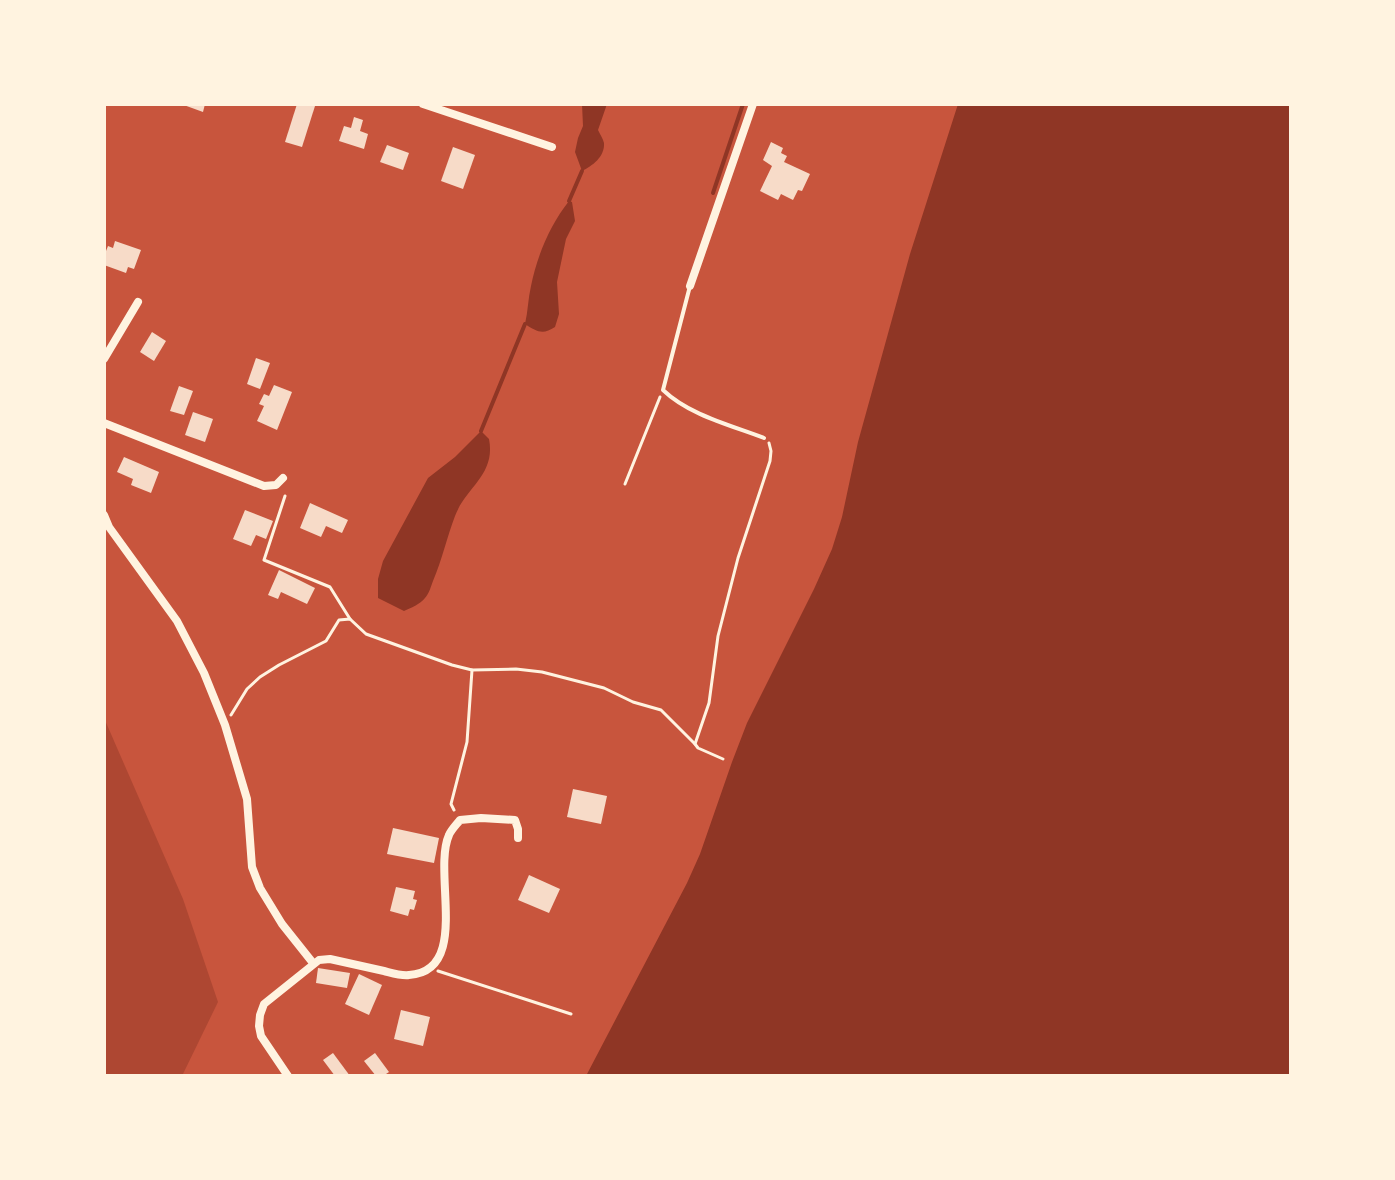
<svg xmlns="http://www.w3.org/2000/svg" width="1395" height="1180" font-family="'Source Sans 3',sans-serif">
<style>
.green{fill:#ae4732}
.water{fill:#8f3625}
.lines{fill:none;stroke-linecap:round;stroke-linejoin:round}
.stream{stroke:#8f3625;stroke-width:4}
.building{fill:#f7dbc8}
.path{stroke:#fff3e0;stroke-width:3}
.service{stroke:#fff3e0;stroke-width:4}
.minor{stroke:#fff3e0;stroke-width:8}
</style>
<rect width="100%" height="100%" fill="#c8553d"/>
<path class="green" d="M104,718L183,899L218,1002L182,1076H104Z"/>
<g class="water">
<path d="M582,104H607L598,130C600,134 603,139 604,143C605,157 592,166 582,171L575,152L578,138L583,126Z"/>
<path d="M958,104H1291V1076H586L687,883L700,854L732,762L747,723L814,589L832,549L842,517L858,442L910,254Z"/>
<path d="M569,201L572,202L575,221L566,239L557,282L559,314L555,327C543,335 537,332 525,324C528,311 528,299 531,286C537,256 550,225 569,201Z"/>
<path d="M481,431L489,439C496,475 466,487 455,516C447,537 442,560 433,581C431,586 429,594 425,598C420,604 411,608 404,611L378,598V579L383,561L428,478L455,457Z"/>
</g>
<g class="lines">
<g class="stream">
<path d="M713,193L743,104"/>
<path d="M569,201L582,171"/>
<path d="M481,431L525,324"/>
</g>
</g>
<g class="building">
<path d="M181,104H205L203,112Z"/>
<path d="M297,104L315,106L302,147L285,142Z"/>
<path d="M354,117L363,120L360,131L368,134L364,149L339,141L344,126L351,128Z"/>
<path d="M771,142L783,148L781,153L787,156L784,162L810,174L802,191L798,190L793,200L781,194L778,200L760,191L772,166L763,160Z"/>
<path d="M387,145L409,153L403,170L380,162Z"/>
<path d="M453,147L475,155L463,189L441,181Z"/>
<path d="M115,241L141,250L134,269L128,267L126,273L104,265V256L108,246L113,248Z"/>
<path d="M152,332L166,341L154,361L140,352Z"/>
<path d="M256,358L270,363L260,389L247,384Z"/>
<path d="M274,385L292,392L277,430L257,421L264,406L259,404L264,394L269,396Z"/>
<path d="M179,386L193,391L184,415L170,411Z"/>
<path d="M193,412L213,419L205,442L185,435Z"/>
<path d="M124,457L159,472L151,493L131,485L133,479L117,472Z"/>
<path d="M310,503L348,520L342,533L326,526L321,537L300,528Z"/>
<path d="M245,510L273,521L266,539L256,535L251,546L233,539Z"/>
<path d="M279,570L315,588L307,604L281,592L278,599L268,595Z"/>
<path d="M573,789L607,796L601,824L567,817Z"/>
<path d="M393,828L439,838L434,863L387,854Z"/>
<path d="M529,875L560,889L549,913L518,900Z"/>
<path d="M396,887L415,891L413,899L417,900L414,910L410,909L408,916L390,911Z"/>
<path d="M318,968L350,973L347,988L316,983Z"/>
<path d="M359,974L382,985L369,1015L345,1004Z"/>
<path d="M401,1010L430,1017L423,1046L394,1039Z"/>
<path d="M333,1053L350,1076H335L323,1060Z"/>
<path d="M375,1053L389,1072L383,1076H376L364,1061Z"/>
</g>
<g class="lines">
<g class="path">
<path d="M625,484L660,397"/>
<path d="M285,496L264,560L330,587L350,619"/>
<path d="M231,715L247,689L260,677L279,665L326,641L339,620L350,619L366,634L452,665L472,670L516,669L542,672L604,688L633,702L661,710L695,744"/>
<path d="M723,759L698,748L695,744L709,703L718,636L738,558L770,461L771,451L769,443"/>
<path d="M454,810L451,804L467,742L472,670"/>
<path d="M438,971L571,1014"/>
</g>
<path class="service" d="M690,286L663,390C689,415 730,425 764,438"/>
<g class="minor">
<path d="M423,104L552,147"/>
<path d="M690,286L753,104"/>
<path d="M104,359L138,302"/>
<path d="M104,423L264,486L276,485L283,478"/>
<path d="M104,515L109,527L177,621L204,673L225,725L247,799L252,867L260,888L282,924L313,963"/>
<path d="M288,1076L261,1036L259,1026L260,1015L264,1004L319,960L330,959C348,963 366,967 384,971C392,973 401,976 409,975C471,971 432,873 449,835C451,830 457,824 460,820L481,818L515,820L518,829V838"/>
</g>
</g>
<rect width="1395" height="1180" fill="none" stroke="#fff3e0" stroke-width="212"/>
</svg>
